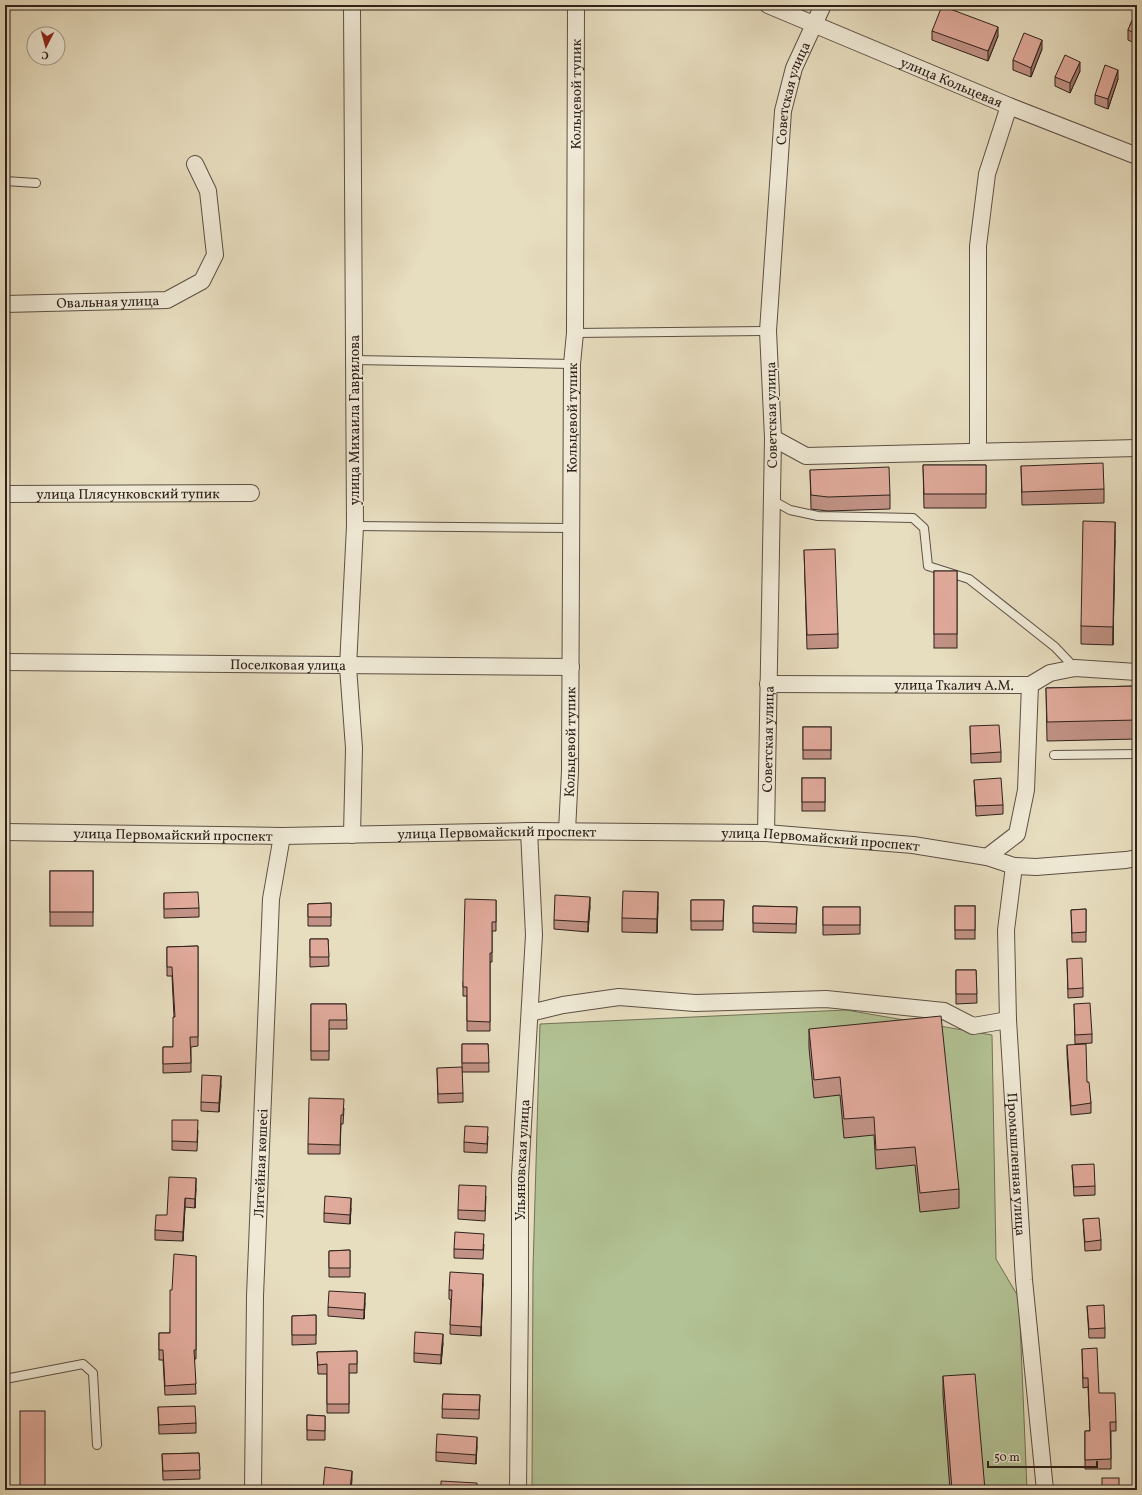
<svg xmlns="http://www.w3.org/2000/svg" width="1142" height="1495" font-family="Vollkorn,serif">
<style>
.green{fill:#b2c294;stroke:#707258}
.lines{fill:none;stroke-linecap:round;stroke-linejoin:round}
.lane-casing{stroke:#5d5044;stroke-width:10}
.street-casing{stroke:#5d5044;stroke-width:18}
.lane{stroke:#efe9d5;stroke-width:8}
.street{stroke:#efe9d5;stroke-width:16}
.wall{fill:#c19285;stroke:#2f211b}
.shaded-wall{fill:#9d776c;stroke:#2f211b}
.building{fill:#e0aa9b;stroke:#2f211b}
.labels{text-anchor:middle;stroke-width:3;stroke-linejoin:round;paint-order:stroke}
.street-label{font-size:14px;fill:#2f211b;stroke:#efe9d5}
</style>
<rect width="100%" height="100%" fill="#e7ddbf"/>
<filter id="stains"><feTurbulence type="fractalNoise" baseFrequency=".005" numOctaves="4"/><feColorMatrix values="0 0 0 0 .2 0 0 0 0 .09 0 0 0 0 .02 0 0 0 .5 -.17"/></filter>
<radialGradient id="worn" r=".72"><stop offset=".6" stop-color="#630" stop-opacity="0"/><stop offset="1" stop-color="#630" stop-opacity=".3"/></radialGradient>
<path class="green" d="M846,1010L992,1035L996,1259L1019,1298L1027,1490H532L533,1268L540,1024Z"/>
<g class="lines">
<g class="lane-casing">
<g id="lane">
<path d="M5,181L36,183"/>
<path d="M575,333L768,331"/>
<path d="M354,360L572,364"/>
<path d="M772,500L790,510L818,516L913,518L924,528L928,566L969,579L1055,647L1075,668"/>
<path d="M355,526L570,528"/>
<path d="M1054,755L1137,754"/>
<path d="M5,1379L83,1364L93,1373L97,1445"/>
</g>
</g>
<g class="street-casing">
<g id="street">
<path id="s1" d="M768,5L1009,106L1137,156"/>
<path id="s2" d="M5,304L167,300L202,281L215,255L208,191L195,164"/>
<path d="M773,438L806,456L1137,448"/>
<path d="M978,451V246L987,174L1009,106"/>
<path id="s3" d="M5,494L251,493"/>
<path id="s4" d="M5,662L571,667"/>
<path id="s5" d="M768,684L1030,685L1050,673L1075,668L1137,672"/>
<path id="s6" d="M567,831L570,771L572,364L575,333L576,5"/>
<path id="s7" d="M5,832L282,836L529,831L766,833L913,845L987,857L1014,866L1006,930L1008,1020L1024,1280L1045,1490"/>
<path id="s8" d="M766,833L773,438L768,331L783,111L794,68L823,5"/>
<path d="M352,835L354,748L348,667L355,526L352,5"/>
<path d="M987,857L1017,834L1026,790L1030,685"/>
<path d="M1014,866L1036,867L1126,860L1137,858"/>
<path d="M530,1013L563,1005L619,997L695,1003L826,999L944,1011L973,1026L1008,1020"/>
<path id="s9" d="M253,1490L255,1296L271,899L282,836"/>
<path id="s10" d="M518,1490L520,1291V1176L534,935L529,831"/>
</g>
</g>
<use href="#lane" class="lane"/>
<use href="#street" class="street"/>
</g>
<g class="wall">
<path d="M1137,9V44L1128,40V30Z"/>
<path d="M932,31L998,36L988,61L932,40Z"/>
<path d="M1042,49L1031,77L1013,70V60Z"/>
<path d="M1080,71L1070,93L1055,86V77Z"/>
<path d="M1118,79L1108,109L1095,104V95Z"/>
<path d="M1137,107V119H1136V110Z"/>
<path d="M923,465H986V508H924Z"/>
<path d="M1021,466L1104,489V503L1022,505Z"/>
<path d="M810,470L890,495V509L828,511L811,509Z"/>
<path d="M1115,540L1113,645L1081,644V626Z"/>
<path d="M804,550L838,634V648L807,649Z"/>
<rect x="934" y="571" width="23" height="77"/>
<path d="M1137,686V739L1047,741L1046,688Z"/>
<path d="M970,726L1001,752V762L971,763Z"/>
<rect x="803" y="727" width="28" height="32"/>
<rect x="802" y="778" width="23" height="33"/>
<path d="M974,780L1003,805V814L976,816Z"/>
<rect x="50" y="871" width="43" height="55"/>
<path d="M164,893L199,908V917L164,918Z"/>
<path d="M496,900V931H492V962H490V1031H467V996H463V982Z"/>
<path d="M691,900H724L723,930H691Z"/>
<path d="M331,903V926H308V904Z"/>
<path d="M590,906L588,932L554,929V920Z"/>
<path d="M658,906L657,933L622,932V918Z"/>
<path d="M753,906L797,907L796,933L753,932Z"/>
<rect x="955" y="906" width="20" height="33"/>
<path d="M823,907H860V934L823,935Z"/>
<path d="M1086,909V942H1072L1071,910Z"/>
<path d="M310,939H328L329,966L310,967Z"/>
<path d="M198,946V1046L191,1047V1072L163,1073V1047H173L174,1017L172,976H167V947Z"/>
<path d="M1067,959L1083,988V997L1068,998Z"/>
<path d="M956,970H976L977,1003L956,1004Z"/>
<path d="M311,1004H346L347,1029H329V1060H311Z"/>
<path d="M1074,1004L1092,1034V1043L1075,1044Z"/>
<path d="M809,1029L959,1189V1208L920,1212L915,1165L876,1169L874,1135L844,1138L840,1095L814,1098L809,1048Z"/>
<path d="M462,1044H488L489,1072H462Z"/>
<path d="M1067,1045L1087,1082L1091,1103V1113L1071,1115L1067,1055Z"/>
<path d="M437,1068L463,1093V1102L438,1103Z"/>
<path d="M221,1085L219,1112L201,1111V1102Z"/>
<path d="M344,1108L343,1124H341L340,1154H308V1144Z"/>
<path d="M198,1130L197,1151L172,1150V1141Z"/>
<path d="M488,1136L487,1153L464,1152V1142Z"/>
<path d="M1072,1165L1095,1186V1195L1074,1196Z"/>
<path d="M196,1188L195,1208L185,1207L183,1241L155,1240V1230L167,1215Z"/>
<path d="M486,1196L485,1221L458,1219V1210Z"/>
<path d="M351,1208L350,1224L324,1222V1213Z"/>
<path d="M1083,1219L1101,1240V1250L1085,1251Z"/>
<path d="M484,1244L483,1259L454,1258V1249Z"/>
<path d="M350,1250V1277H329V1251Z"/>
<path d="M196,1256V1359H194L196,1394L165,1395L163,1360H159V1333H170L172,1290Z"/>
<path d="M483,1283L481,1336L450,1334L451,1300L449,1299V1290Z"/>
<path d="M365,1303L364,1319L328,1316V1307Z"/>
<path d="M1087,1306L1105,1328V1338H1089Z"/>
<path d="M316,1315V1344L292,1345V1316Z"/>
<path d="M443,1343L441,1364L414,1362V1353Z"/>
<path d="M1082,1349L1099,1393L1116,1422V1431H1111V1469H1085V1431H1090L1088,1387L1083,1388Z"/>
<path d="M357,1351V1373H349V1413H327V1374H318L317,1352Z"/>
<path d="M943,1376L985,1490H950L943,1395Z"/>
<path d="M443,1394L480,1395L479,1419L442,1418Z"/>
<path d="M158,1407L196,1423V1433L159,1434Z"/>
<path d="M307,1415L325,1416V1440H307Z"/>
<path d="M477,1446L476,1464L436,1461V1452Z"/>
<path d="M199,1453L200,1479L163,1480L162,1454Z"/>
</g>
<g class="shaded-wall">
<path d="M998,27V36L988,61V51Z"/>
<path d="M1042,40V49L1031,77V68Z"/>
<path d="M1080,62V71L1070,93V83Z"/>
<path d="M1118,70V79L1108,109V99Z"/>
<path d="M1115,522V540L1113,645V627Z"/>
<path d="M658,892V906L657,933V919Z"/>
<path d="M590,897V906L588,932V922Z"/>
<path d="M221,1076V1085L219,1112V1103Z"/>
<path d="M196,1178V1188L195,1208V1199Z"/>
<path d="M185,1198V1207L183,1241V1232Z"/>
<path d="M351,1198V1208L350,1224V1215Z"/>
<path d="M483,1274V1283L481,1336V1327Z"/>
<path d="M365,1293V1303L364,1319V1310Z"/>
<path d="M443,1334V1343L441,1364V1355Z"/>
<path d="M477,1437V1446L476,1464V1455Z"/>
<path d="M352,1471V1480L351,1490H350Z"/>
</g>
<g class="building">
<path d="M942,6L998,27L988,51L932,31Z"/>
<path d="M1137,9V34L1128,30Z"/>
<path d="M1024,33L1042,40L1031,68L1013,60Z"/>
<path d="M1065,55L1080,62L1070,83L1055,77Z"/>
<path d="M1105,65L1118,70L1108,99L1095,95Z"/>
<path d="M1103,463L1104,489L1022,492L1021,466Z"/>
<path d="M923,465H986V494H924Z"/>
<path d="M889,467L890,495L828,497L811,495L810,470Z"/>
<path d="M1083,521L1115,522L1113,627L1081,626Z"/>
<path d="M835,549L838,634L807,635L804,550Z"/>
<rect x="934" y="571" width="23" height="63"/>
<path d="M1137,686V720L1047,722L1046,688Z"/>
<path d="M999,725L1001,752L971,754L970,726Z"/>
<rect x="803" y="727" width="28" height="23"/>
<rect x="802" y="778" width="23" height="24"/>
<path d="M1001,778L1003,805L976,806L974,780Z"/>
<rect x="50" y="871" width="43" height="41"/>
<path d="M623,891L658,892L657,919L622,918Z"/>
<path d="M198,892L199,908L164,909V893Z"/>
<path d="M555,895L590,897L588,922L554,920Z"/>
<path d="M465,899L496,900V922H492V953H490V1022L467,1021V987H463V973Z"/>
<path d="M691,900H724L723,921H691Z"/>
<path d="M331,903V917H308V904Z"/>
<path d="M753,906L797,907L796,924L753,923Z"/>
<rect x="955" y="906" width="20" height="24"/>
<rect x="823" y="907" width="37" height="18"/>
<path d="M1086,909V932L1072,933L1071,910Z"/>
<path d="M310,939H328L329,957H310Z"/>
<path d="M198,946V1037H190L191,1063L163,1064V1047H173V1017H175L172,967H167V947Z"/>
<path d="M1082,958L1083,988L1068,989L1067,959Z"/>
<path d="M956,970H976L977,994H956Z"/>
<path d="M1090,1003L1092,1034L1075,1035L1074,1004Z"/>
<path d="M311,1004H346L347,1020H329V1051H311Z"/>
<path d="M941,1016L959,1189L920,1193L915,1147L876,1150L874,1117L844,1119L840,1077L814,1080L809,1029Z"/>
<path d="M462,1044H488L489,1063H462Z"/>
<path d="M1086,1044L1087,1082H1089L1091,1103L1071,1106L1067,1045Z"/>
<path d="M462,1067L463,1093L438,1094L437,1068Z"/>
<path d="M202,1075L221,1076L219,1103L201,1102Z"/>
<path d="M309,1098L344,1099L343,1115H341L340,1145L308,1144Z"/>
<path d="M172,1120H198L197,1142L172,1141Z"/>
<path d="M465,1126L488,1127L487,1144L464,1142Z"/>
<path d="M1094,1164L1095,1186L1074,1187L1072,1165Z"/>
<path d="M169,1177L196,1178L195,1199L185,1198L183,1232L155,1230L156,1215H167Z"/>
<path d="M459,1185L486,1186L485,1211L458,1210Z"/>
<path d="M325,1196L351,1198L350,1215L324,1213Z"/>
<path d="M1099,1218L1101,1240L1085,1242L1083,1219Z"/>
<path d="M455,1232L484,1234L483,1250L454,1249Z"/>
<path d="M350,1250V1268H329V1251Z"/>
<path d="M174,1254L196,1256V1350H194L196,1384L165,1386L163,1350H159V1333H170V1290H172Z"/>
<path d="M450,1272L483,1274L481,1327L450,1325L452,1290H449Z"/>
<path d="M329,1291L365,1293L364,1310L328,1307Z"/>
<path d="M1104,1305L1105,1328L1089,1329L1087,1306Z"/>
<path d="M316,1315V1335H292V1316Z"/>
<path d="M415,1332L443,1334L441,1355L414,1353Z"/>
<path d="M1097,1348L1099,1393H1115L1116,1422H1110L1111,1459L1085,1460V1431H1090L1088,1378H1083L1082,1349Z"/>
<path d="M357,1351V1364H349V1404H327V1364L318,1365L317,1352Z"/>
<path d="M975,1374L985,1490H952L943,1376Z"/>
<path d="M443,1394L480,1395L479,1410L442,1409Z"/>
<path d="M195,1406L196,1423L159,1425L158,1407Z"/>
<rect x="20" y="1411" width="25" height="79"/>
<path d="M307,1415L325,1416V1431L307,1430Z"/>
<path d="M437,1434L477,1437L476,1455L436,1452Z"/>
<path d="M199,1453L200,1470L163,1471L162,1454Z"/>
<path d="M325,1467L352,1471L350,1490H323Z"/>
<rect x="1102" y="1478" width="17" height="12"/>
<path d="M441,1481L477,1483V1490H441Z"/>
</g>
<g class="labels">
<g class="street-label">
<text dy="5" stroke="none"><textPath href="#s1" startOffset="199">улица Кольцевая</textPath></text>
<text dy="5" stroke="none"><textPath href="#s6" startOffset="737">Кольцевой тупик</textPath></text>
<text dy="5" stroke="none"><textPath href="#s8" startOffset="742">Советская улица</textPath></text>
<text dy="5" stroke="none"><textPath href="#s2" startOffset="103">Овальная улица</textPath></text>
<text transform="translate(771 415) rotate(-91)" y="5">Советская улица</text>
<text dy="5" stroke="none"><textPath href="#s6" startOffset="413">Кольцевой тупик</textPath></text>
<text transform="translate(354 420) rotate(-90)" y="5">улица Михаила Гаврилова</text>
<text dy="5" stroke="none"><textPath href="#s3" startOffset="123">улица Плясунковский тупик</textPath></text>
<text dy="5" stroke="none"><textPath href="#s4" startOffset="283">Поселковая улица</textPath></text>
<text dy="5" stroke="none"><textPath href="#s5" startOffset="186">улица Ткалич А.М.</textPath></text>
<text dy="5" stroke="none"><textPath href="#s8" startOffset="94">Советская улица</textPath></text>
<text dy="5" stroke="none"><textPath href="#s6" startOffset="89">Кольцевой тупик</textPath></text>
<text dy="5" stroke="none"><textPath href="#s7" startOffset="492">улица Первомайский проспект</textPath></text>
<text dy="5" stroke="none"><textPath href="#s7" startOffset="168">улица Первомайский проспект</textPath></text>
<text dy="5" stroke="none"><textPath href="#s7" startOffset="816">улица Первомайский проспект</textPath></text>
<text dy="5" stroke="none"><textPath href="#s10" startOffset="330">Ульяновская улица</textPath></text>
<text dy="5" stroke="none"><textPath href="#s9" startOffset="327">Литейная көшесі</textPath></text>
<text dy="5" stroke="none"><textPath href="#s7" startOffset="1311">Промышленная улица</textPath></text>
</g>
</g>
<rect width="1142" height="1495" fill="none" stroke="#e7ddbf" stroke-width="20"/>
<rect x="6" y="6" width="1130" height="1483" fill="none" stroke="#2f211b" stroke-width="2"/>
<rect x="10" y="10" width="1122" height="1475" fill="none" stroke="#2f211b"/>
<g transform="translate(46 46) rotate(186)"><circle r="19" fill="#efe9d5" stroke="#a2998b"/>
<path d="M0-3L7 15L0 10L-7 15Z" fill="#8f2418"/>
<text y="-6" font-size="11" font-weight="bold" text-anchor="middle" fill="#2f211b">С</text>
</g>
<path d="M988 1461v6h109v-6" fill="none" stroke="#2f211b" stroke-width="2"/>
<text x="994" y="1461" font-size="12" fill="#2f211b" stroke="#efe9d5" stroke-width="3" paint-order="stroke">50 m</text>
<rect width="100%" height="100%" filter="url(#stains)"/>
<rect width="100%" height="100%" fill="url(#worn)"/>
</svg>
